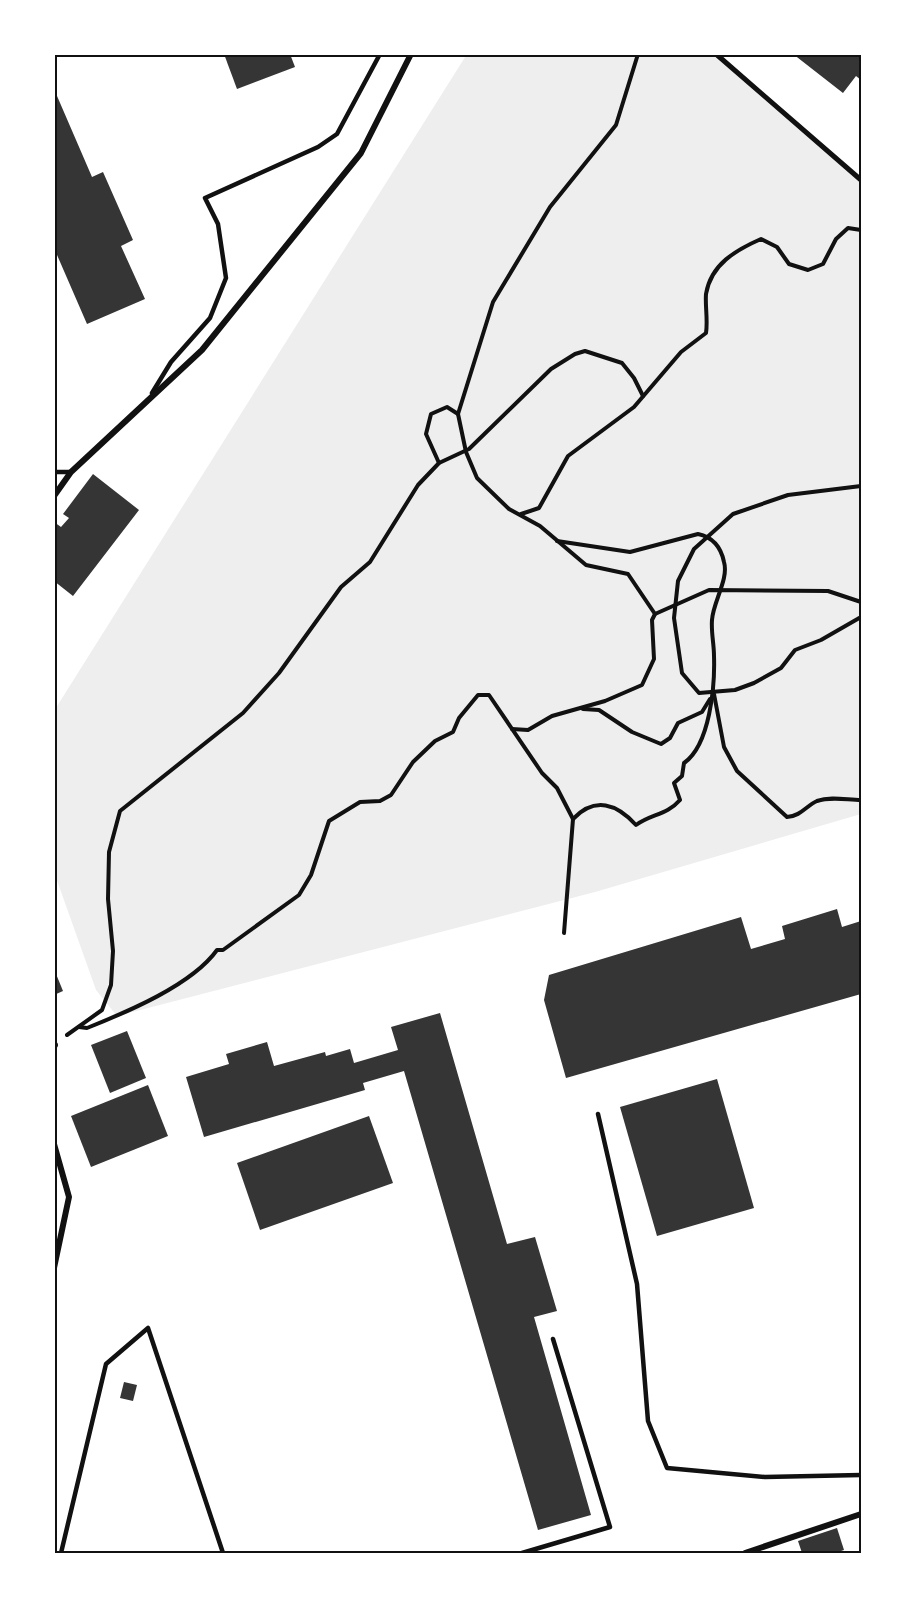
<svg xmlns="http://www.w3.org/2000/svg" width="915" height="1607" font-family="'Sofia Sans Condensed',sans-serif">
<style>
.green{fill:#eee}
.building{fill:#353535}
.lines{fill:none;stroke-linecap:round;stroke-linejoin:round}
.path{stroke:#111;stroke-width:4}
.service{stroke:#111;stroke-width:4.5}
.pedestrian{stroke:#111;stroke-width:5}
.minor{stroke:#111;stroke-width:6}
.neatline{fill:none;stroke:#111;stroke-width:2}
</style>
<rect width="100%" height="100%" fill="#fff"/>
<path class="green" d="M467,54H716L861,180V814L595,892L117,1016L96,990L54,872V711Z"/>
<g class="building">
<path d="M224,54H290L295,67L237,89Z"/>
<path d="M793,54H861V80L856,76L843,93Z"/>
<path d="M54,89L92,177L103,172L133,240L121,246L145,299L87,324L54,248Z"/>
<path d="M93,474L139,510L73,596L54,581V522L61,527L69,518L63,514Z"/>
<path d="M837,909L842,927L861,921V994L566,1078L544,1000L549,975L741,917L751,949L785,939L782,926Z"/>
<path d="M54,969L63,991L54,995Z"/>
<path d="M440,1013L507,1244L535,1237L557,1311L534,1317L591,1515L538,1530L404,1071L363,1083L365,1090L204,1137L186,1077L229,1064L226,1054L267,1042L274,1066L325,1052L326,1056L350,1049L354,1063L398,1050L391,1027Z"/>
<path d="M127,1031L146,1078L110,1093L91,1045Z"/>
<path d="M717,1079L754,1208L657,1236L620,1107Z"/>
<path d="M148,1085L168,1136L91,1167L71,1116Z"/>
<path d="M369,1116L393,1183L260,1230L237,1163Z"/>
<path d="M124,1382L137,1385L133,1401L120,1398Z"/>
<path d="M837,1528L844,1550L835,1553H802L798,1541Z"/>
</g>
<g class="lines">
<g class="path">
<path d="M638,54L616,125L550,207L493,302L458,414L466,452L477,478L509,509L540,526L586,565L628,574L655,614L709,590L828,591L861,602"/>
<path d="M439,463L426,434L431,414L447,407L458,414"/>
<path d="M861,486L788,495L733,514L694,549L678,581L674,618L682,673L699,693L735,690L754,683L781,668L795,650L821,640L861,617"/>
<path d="M521,514L539,508L568,456L634,407L681,352L706,333C708,320 705,306 706,294C711,264 736,250 761,239L777,247L789,264L808,270L823,264L836,239L848,228L861,230"/>
<path d="M557,541L630,552L698,534C712,537 721,547 724,562C729,579 713,602 712,620C711,632 714,644 714,656C715,686 710,745 684,763L682,776L674,783L680,800C667,815 651,814 636,825C617,804 595,796 573,819"/>
<path d="M714,694L724,747L737,771L787,817C801,816 806,806 817,801C831,796 847,800 861,800"/>
<path d="M583,709L599,710L632,732L661,744L670,738L678,723L702,712L710,699"/>
<path d="M512,729L528,730L552,716L605,701L642,685L654,659L652,620L655,614"/>
<path d="M79,1027L87,1028C127,1012 192,985 217,950H223L299,895L311,875L329,821L360,802L380,801L391,795L413,762L435,741L453,732L459,718L478,695H489L542,773L557,788L573,819L564,933"/>
<path d="M67,1035L102,1010L111,985L113,951L108,899L109,852L120,811L243,713L279,673L341,587L370,562L418,485L439,463L469,449L551,369L575,354L585,351L622,363L634,378L643,396"/>
</g>
<g class="service">
<path d="M152,393L171,362L210,318L226,278L218,224L205,198L318,147L337,134L380,54"/>
<path d="M54,472H71"/>
<path d="M598,1114L637,1284L648,1421L667,1468L765,1477L861,1475"/>
<path d="M61,1553L106,1364L148,1328L223,1553"/>
<path d="M522,1553L610,1527L553,1339"/>
</g>
<path class="pedestrian" d="M716,54L861,180"/>
<g class="minor">
<path d="M54,496L71,472L202,350L361,153L411,54"/>
<path d="M54,1045H55"/>
<path d="M54,1144L69,1197L54,1268"/>
<path d="M745,1553L861,1514"/>
</g>
</g>
<rect width="915" height="1607" fill="none" stroke="#ffffff" stroke-width="111"/>
<rect x="56" y="56" width="804" height="1496" class="neatline"/>
</svg>
